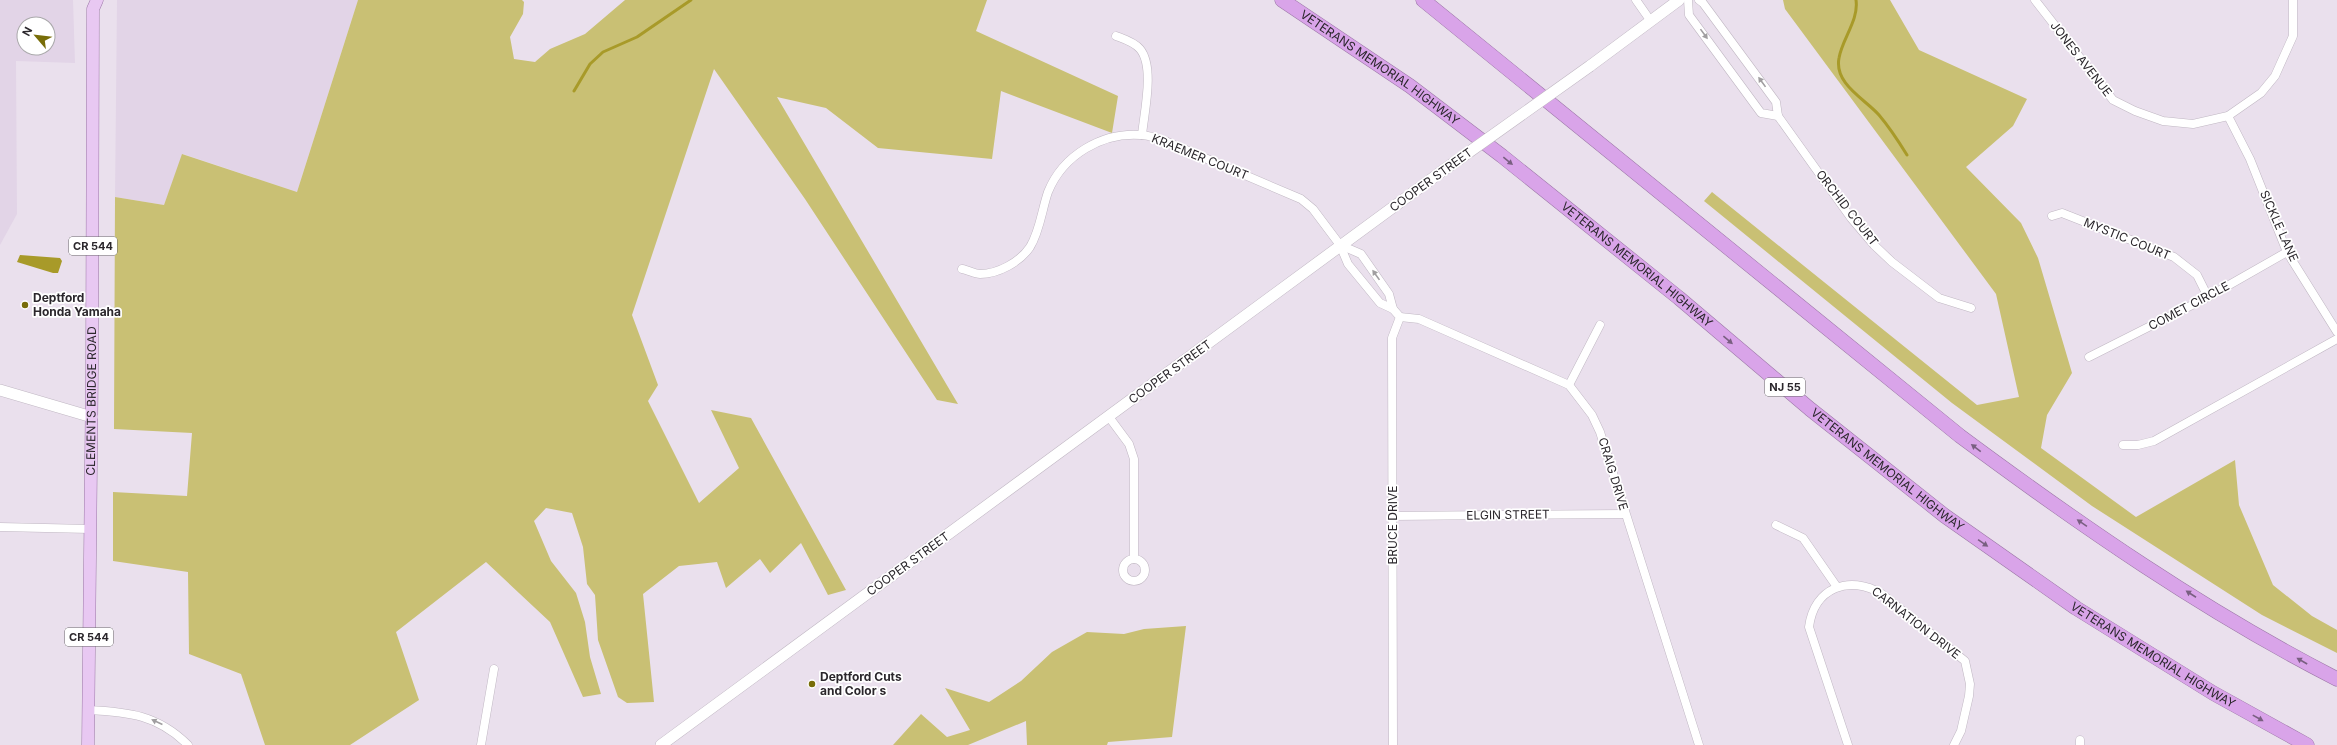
<svg xmlns="http://www.w3.org/2000/svg" width="2337" height="745" font-family="Inter,sans-serif">
<style>
.built{fill:#e2d4e7;fill-rule:evenodd}
.green{fill:#c9c074}
.water{fill:#a89a29}
.lines{fill:none;stroke-linecap:round;stroke-linejoin:round}
.stream{stroke:#a89a29;stroke-width:3}
.street-casing{stroke:#c0b7c3;stroke-width:9}
.secondary-casing{stroke:#c0b7c3;stroke-width:12}
.primary-casing{stroke:#9c78a7;stroke-width:13}
.highway-casing{stroke:#9c78a7;stroke-width:15}
.street{stroke:#fff;stroke-width:8}
.secondary{stroke:#fff;stroke-width:11}
.primary{stroke:#e8c8f2;stroke-width:12}
.highway{stroke:#d9a4e9;stroke-width:14}
.secondary-bridge-casing{stroke:#c0b7c3;stroke-width:12;stroke-linecap:butt}
.secondary-bridge{stroke:#fff;stroke-width:11}
.oneway{fill:#a09ea0}
.oneway2{fill:#795f81}
.poi-dot{fill:#786d08;stroke:#fff;stroke-width:1.5}
.labels{text-anchor:middle;stroke-width:3.5;stroke-linejoin:round;paint-order:stroke}
.shield{fill:#fff;stroke:#6b686b;stroke-width:1}
.shield-label{font-size:11px;font-weight:bold;fill:#2b272c}
.street-label{font-size:12px;fill:#2b272c;stroke:#fff}
.poi-label{font-size:12px;font-weight:bold;fill:#2b272c;stroke:#fff;text-anchor:start}
</style>
<rect width="100%" height="100%" fill="#eae0ed"/>
<g class="built">
<path d="M0,0H73L75,63L16,61L17,214L0,245ZM24,24H48V48H24Z"/>
<path d="M117,0H358L297,192L183,154L164,205L115,197Z"/>
</g>
<g class="green">
<path d="M358,0H522L524,2L523,14L510,37L514,59L535,62L550,49L585,34L625,0H987L976,31L1118,96L1112,133L1001,91L992,159L878,148L826,108L777,97L958,404L937,400L805,199L714,69L632,315L658,385L648,401L699,503L739,468L711,410L751,418L846,590L828,595L801,543L770,573L760,559L726,588L717,562L679,566L643,594L654,702L627,703L618,697L598,640L595,595L587,584L583,547L572,513L546,508L534,521L551,561L576,593L585,622L590,657L601,694L583,697L550,622L486,562L396,632L419,700L350,745H265L241,674L189,654L188,572L113,561V492L187,496L192,433L114,429L115,197L164,205L182,154L297,192Z"/>
<path d="M1783,0H1890L1919,50L2027,99L2013,126L1966,167L2021,223L2038,258L2072,373L2047,415L2041,448L2136,517L2235,460L2239,505L2273,585L2312,616L2337,630V653L2262,615L2092,506L1952,403L1704,201L1712,192L1977,405L2019,397L1996,294L1785,9Z"/>
<path d="M1186,626L1172,737L1108,742L1107,745H1027L1026,721L968,745H893L921,714L947,737L970,730L945,688L989,702L1021,681L1052,652L1087,632L1124,634L1144,629Z"/>
</g>
<path class="water" d="M20,255L60,258L62,261L58,273H53L17,262Z"/>
<g class="lines">
<g class="stream">
<path d="M1856,0C1859,20 1842,39 1839,58C1834,84 1865,99 1879,115C1890,128 1899,142 1907,155"/>
<path d="M574,91L590,64L603,52L637,37L691,0"/>
</g>
<g class="street-casing">
<g id="street">
<path d="M1636,0L1650,20"/>
<path d="M1688,0L1689,15L1761,113L1778,116"/>
<path d="M1699,0L1703,3L1776,102L1778,116L1851,218L1874,245L1892,262L1939,298L1971,308"/>
<path d="M2035,0L2113,100L2135,111L2163,121L2193,124L2228,116L2261,93L2275,76L2293,36V0"/>
<path d="M1116,36C1124,39 1134,42 1140,49C1155,67 1144,113 1142,135"/>
<path d="M2228,116L2250,159L2287,252L2337,332"/>
<path d="M2052,216L2062,213L2174,257L2197,275L2208,297"/>
<path d="M1340,245L1361,254L1389,294L1393,309"/>
<path d="M962,269C968,270 975,274 980,274C998,274 1020,262 1030,247C1040,231 1042,209 1048,192C1063,155 1102,132 1141,135C1149,135 1157,139 1165,141L1301,199L1313,209L1340,245L1348,264L1380,303L1393,309L1400,317L1392,338L1393,745"/>
<path d="M1400,317L1419,319L1569,385L1592,415L1600,432L1699,745"/>
<path d="M2089,357L2208,297L2287,252"/>
<path d="M1569,385L1600,325"/>
<path d="M1109,417L1129,444L1134,459V559"/>
<path d="M2123,445H2138L2154,441L2337,339"/>
<path d="M1392,516L1625,514"/>
<path d="M1776,525L1803,538L1837,587"/>
<path d="M0,527L90,529"/>
<circle cx="1134" cy="570" r="11"/>
<path d="M88,710C129,712 158,715 188,745"/>
<path d="M2080,740V745"/>
<path d="M481,745L494,669"/>
<path d="M1848,745L1809,627C1814,588 1849,574 1882,594L1965,661L1970,684L1969,696L1961,731L1954,745"/>
</g>
</g>
<g class="secondary-casing">
<g id="secondary">
<path d="M1590,66L1679,0"/>
<path d="M0,390L92,417"/>
<path d="M661,745L1441,172"/>
</g>
</g>
<g class="primary-casing">
<g id="primary">
<path id="s1" d="M88,745L92,370L93,9L97,0"/>
</g>
</g>
<g class="highway-casing">
<g id="highway">
<path id="s2" d="M1282,0L1410,86L1502,156L1679,298L1810,409L1945,516L2076,608L2213,693L2307,745"/>
<path d="M1423,0L1960,436C2080,525 2204,611 2337,679"/>
</g>
</g>
<use href="#street" class="street"/>
<use href="#secondary" class="secondary"/>
<use href="#primary" class="primary"/>
<use href="#highway" class="highway"/>
<g class="secondary-bridge-casing">
<path id="secondary-bridge" d="M1441,172L1590,66"/>
</g>
<use href="#secondary-bridge" class="secondary-bridge"/>
</g>
<defs><path id="oneway-solid" d="M-6-.8H1V-3.2L6.5 0L1 3.2V.8H-6Z"/></defs>
<g class="oneway">
<use href="#oneway-solid" transform="translate(1704 34) rotate(54)"/>
<use href="#oneway-solid" transform="translate(1762 82) rotate(-126)"/>
<use href="#oneway-solid" transform="translate(1376 275) rotate(-125)"/>
<use href="#oneway-solid" transform="translate(157 722) rotate(-155)"/>
</g>
<g class="oneway2">
<use href="#oneway-solid" transform="translate(1508 161) rotate(39)"/>
<use href="#oneway-solid" transform="translate(1728 340) rotate(40)"/>
<use href="#oneway-solid" transform="translate(1976 448) rotate(-143)"/>
<use href="#oneway-solid" transform="translate(2082 523) rotate(-146)"/>
<use href="#oneway-solid" transform="translate(1983 543) rotate(35)"/>
<use href="#oneway-solid" transform="translate(2191 594) rotate(-147)"/>
<use href="#oneway-solid" transform="translate(2302 661) rotate(-150)"/>
<use href="#oneway-solid" transform="translate(2258 718) rotate(29)"/>
</g>
<g class="poi-dot">
<circle cx="25" cy="305" r="4"/>
<circle cx="812" cy="684" r="4"/>
</g>
<g class="labels">
<g class="shield">
<rect x="69" y="237" width="48" height="18" rx="3"/>
<rect x="1765" y="378" width="40" height="18" rx="3"/>
<rect x="65" y="628" width="48" height="18" rx="3"/>
</g>
<g class="shield-label">
<text x="93" y="250">CR 544</text>
<text x="1785" y="391">NJ 55</text>
<text x="89" y="641">CR 544</text>
</g>
<g class="street-label">
<text transform="translate(2081 59) rotate(52)" y="4">JONES AVENUE</text>
<text dy="4" stroke="none"><textPath href="#s2" startOffset="119">VETERANS MEMORIAL HIGHWAY</textPath></text>
<text transform="translate(1200 157) rotate(22)" y="4">KRAEMER COURT</text>
<text transform="translate(1431 180) rotate(-36)" y="4">COOPER STREET</text>
<text transform="translate(1847 208) rotate(52)" y="4">ORCHID COURT</text>
<text transform="translate(2279 226) rotate(66)" y="4">SICKLE LANE</text>
<text transform="translate(2127 239) rotate(22)" y="4">MYSTIC COURT</text>
<text dy="4" stroke="none"><textPath href="#s2" startOffset="443">VETERANS MEMORIAL HIGHWAY</textPath></text>
<text transform="translate(2189 306) rotate(-28)" y="4">COMET CIRCLE</text>
<text transform="translate(1170 372) rotate(-36)" y="4">COOPER STREET</text>
<text dy="4" stroke="none"><textPath href="#s1" startOffset="344">CLEMENTS BRIDGE ROAD</textPath></text>
<text dy="4" stroke="none"><textPath href="#s2" startOffset="767">VETERANS MEMORIAL HIGHWAY</textPath></text>
<text transform="translate(1613 474) rotate(73)" y="4">CRAIG DRIVE</text>
<text transform="translate(1508 515) rotate(-1)" y="4">ELGIN STREET</text>
<text transform="translate(1393 525) rotate(-90)" y="4">BRUCE DRIVE</text>
<text transform="translate(908 564) rotate(-36)" y="4">COOPER STREET</text>
<text transform="translate(1916 623) rotate(38)" y="4">CARNATION DRIVE</text>
<text dy="4" stroke="none"><textPath href="#s2" startOffset="1091">VETERANS MEMORIAL HIGHWAY</textPath></text>
</g>
<g class="poi-label">
<text x="33" y="302">Deptford<tspan x="33" dy="14">Honda Yamaha</tspan></text>
<text x="820" y="681">Deptford Cuts<tspan x="820" dy="14">and Color s</tspan></text>
</g>
</g>
<g transform="translate(36 36) rotate(298)"><circle r="19" fill="#ffffff" stroke="#aaa9ab"/>
<path d="M0-3L7 15L0 10L-7 15Z" fill="#786d08"/>
<text y="-6" font-size="11" font-weight="bold" text-anchor="middle" fill="#2b272c">N</text>
</g>
</svg>
